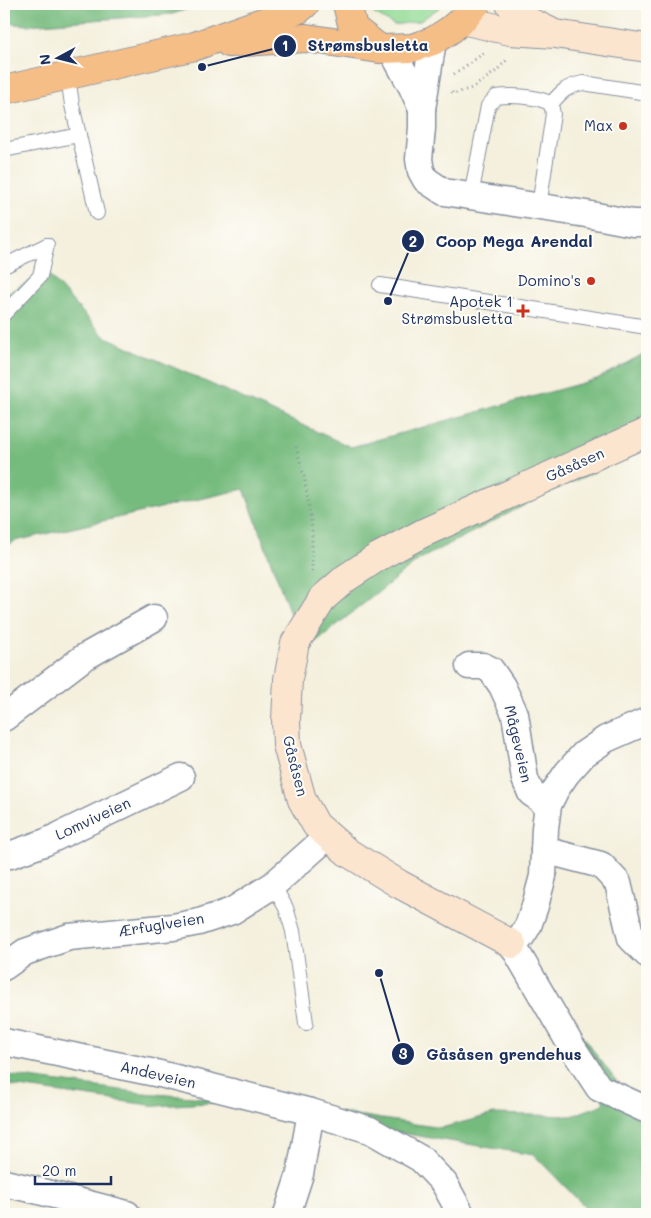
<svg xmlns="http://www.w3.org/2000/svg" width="651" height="1218" font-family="Mali,sans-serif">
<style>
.green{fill:#93db95;stroke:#57857a}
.forest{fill:#76bb7e;stroke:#48756e}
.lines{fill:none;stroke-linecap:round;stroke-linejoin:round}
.lane-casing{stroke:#88909e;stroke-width:16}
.street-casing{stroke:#88909e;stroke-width:29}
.secondary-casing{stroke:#88909e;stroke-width:30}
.primary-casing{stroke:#88909e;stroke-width:30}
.path{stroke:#88909e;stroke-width:3;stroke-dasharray:1 4;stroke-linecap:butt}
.lane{stroke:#fff;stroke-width:14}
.street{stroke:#fff;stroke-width:26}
.secondary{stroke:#fbe5cf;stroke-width:28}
.primary{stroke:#f6be87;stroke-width:28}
.poi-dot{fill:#c8321e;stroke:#fdfcf7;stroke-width:2}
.labels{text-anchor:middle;stroke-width:4;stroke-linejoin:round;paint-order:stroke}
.poi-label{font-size:15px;fill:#1b2f5e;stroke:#fdfcf7;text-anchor:end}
.street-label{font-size:15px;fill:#1b2f5e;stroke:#fdfcf7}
.leader{fill:none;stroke:#1b2f5e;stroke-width:2}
.callout-dot{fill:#1b2f5e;stroke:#fdfcf7;stroke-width:2}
.mark-label{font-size:15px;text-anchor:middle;font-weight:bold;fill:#fff}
.callout-label{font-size:16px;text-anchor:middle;font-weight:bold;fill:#1b2f5e;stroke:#fdfcf7;stroke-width:4;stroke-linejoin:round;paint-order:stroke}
</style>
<rect width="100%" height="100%" fill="#fdfcf7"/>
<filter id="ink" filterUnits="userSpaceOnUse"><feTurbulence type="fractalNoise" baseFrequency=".02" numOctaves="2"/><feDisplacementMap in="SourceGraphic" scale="10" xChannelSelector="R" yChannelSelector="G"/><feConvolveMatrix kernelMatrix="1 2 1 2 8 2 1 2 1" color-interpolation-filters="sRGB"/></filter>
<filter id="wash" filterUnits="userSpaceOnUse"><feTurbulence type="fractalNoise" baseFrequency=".0096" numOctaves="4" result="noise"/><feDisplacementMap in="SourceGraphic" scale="20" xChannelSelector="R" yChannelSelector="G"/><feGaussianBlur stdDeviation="1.12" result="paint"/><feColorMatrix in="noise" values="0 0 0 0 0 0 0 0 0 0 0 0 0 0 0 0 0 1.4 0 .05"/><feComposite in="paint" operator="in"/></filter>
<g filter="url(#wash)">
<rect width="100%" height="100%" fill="#f4f0dd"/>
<path class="green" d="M371,4H443L440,7L420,21L394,25L373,13Z"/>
<g class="forest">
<path d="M4,4H201L173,14L27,25L4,23Z"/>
<path d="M46,272L104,336L351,447L597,379L647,352V448L550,492L420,559L304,651L244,489L15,541L4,548V295Z"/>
<path d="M580,1033L636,1107L647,1113V1214H592L534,1155L388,1131L225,1102L157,1106L11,1086L6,1075L143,1093L292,1105L441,1128L494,1114L571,1116L604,1104Z"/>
</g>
</g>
<g filter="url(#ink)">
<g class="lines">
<g class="lane-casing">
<g id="lane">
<path d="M68,76L72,105L97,213"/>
<path d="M551,104C561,92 567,86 583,83L647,93"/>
<path d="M4,150L79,135"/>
<path d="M471,196L488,106L496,97C511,95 538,96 551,104L553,114L539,206"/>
<path d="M4,266L47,245"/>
<path d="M380,285L647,327"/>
<path d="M4,314L40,276L47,245"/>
<path d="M273,885L286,908L293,931L306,1023"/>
</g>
</g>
<g class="street-casing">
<g id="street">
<path d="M433,41L422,109V128L419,159L421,171L426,180L444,192L586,214L633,223H647"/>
<path d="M391,49L412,87L422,109"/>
<path d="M469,666H483L491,670L502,686L515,714L525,779L531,793L548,805"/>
<path d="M4,718L83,658L154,618"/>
<path d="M647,721L606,739L584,754L567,773L556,789L548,805L545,828L543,876L535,906L528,926L521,937L512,944L572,1047L599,1088L647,1110"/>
<path d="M544,850L601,865L618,883L631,938L647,954"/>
<path d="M4,853L10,855L46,842L181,777"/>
<path d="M4,967L25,952L69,937L173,927L199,922L232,911L273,885L317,846L327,834"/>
<path d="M4,1042L160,1074L311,1112L300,1174L287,1214"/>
<path d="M311,1112L370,1130L421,1159L444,1183L461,1214"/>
<path d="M4,1183L35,1190L127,1214"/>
</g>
</g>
<g class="secondary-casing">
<g id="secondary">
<path d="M510,4L522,18L549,31"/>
<path d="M462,20L510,31L555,34L647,48"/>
<path d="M512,944L399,884L347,852L316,825L302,800L287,745L286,720L288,679L295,643L323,598L346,578L378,557L423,533L647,432"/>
</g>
</g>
<g class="primary-casing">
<g id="primary">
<path d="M347,4L353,28L380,49L412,48L433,41L450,30L462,20L476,4"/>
<path d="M229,43L306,38L380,49"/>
<path d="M4,90L195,46L299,9L305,4"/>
</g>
</g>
<g class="path">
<path d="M454,74L484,53"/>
<path d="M452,92L453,94L472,88L495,72L509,58"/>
<path d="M296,447L305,480L312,530V572"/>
</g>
<use href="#lane" class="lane"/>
<use href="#street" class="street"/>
<use href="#secondary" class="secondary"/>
<use href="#primary" class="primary"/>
</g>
</g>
<g class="poi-dot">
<circle cx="623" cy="126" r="5"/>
<circle cx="591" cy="281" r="5"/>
<path d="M520.5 303.5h5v5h5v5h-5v5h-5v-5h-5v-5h5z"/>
</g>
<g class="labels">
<g class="poi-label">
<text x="613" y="131">Max</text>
<text x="581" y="286">Domino's</text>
<text x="513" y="307">Apotek 1<tspan x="513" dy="17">Strømsbusletta</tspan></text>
</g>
<g class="street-label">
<text transform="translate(575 465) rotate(-24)" y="5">Gåsåsen</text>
<text transform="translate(518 744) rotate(77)" y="5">Mågeveien</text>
<text transform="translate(295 766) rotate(76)" y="5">Gåsåsen</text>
<text transform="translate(93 819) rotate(-25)" y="5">Lomviveien</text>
<text transform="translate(161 925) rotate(-9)" y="5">Ærfuglveien</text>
<text transform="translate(158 1075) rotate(13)" y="5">Andeveien</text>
</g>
</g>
<path class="leader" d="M202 67L285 46M388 301L413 241M379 973L403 1054"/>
<g class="callout-dot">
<circle cx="202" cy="67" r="5"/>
<circle cx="388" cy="301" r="5"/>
<circle cx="379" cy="973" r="5"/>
<circle cx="285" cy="46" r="12"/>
<circle cx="413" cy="241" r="12"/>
<circle cx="403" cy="1054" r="12"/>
</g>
<g class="mark-label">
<text x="285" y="51">1</text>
<text x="413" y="247">2</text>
<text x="403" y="1059">3</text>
</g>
<g class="callout-label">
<text x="368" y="51">Strømsbusletta</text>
<text x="514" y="247">Coop Mega Arendal</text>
<text x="504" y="1060">Gåsåsen grendehus</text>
</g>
<rect width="651" height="1218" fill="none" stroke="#fdfcf7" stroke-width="20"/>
<g transform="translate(58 58) rotate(263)" stroke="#fdfcf7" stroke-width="4" paint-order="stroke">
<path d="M0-4L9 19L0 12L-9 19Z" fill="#1b2f5e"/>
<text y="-8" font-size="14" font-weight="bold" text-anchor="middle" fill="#1b2f5e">N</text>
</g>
<path d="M35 1176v8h76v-8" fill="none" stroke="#1b2f5e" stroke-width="2.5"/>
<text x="42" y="1176" font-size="15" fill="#1b2f5e" stroke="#fdfcf7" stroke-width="4" paint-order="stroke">20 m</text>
</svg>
